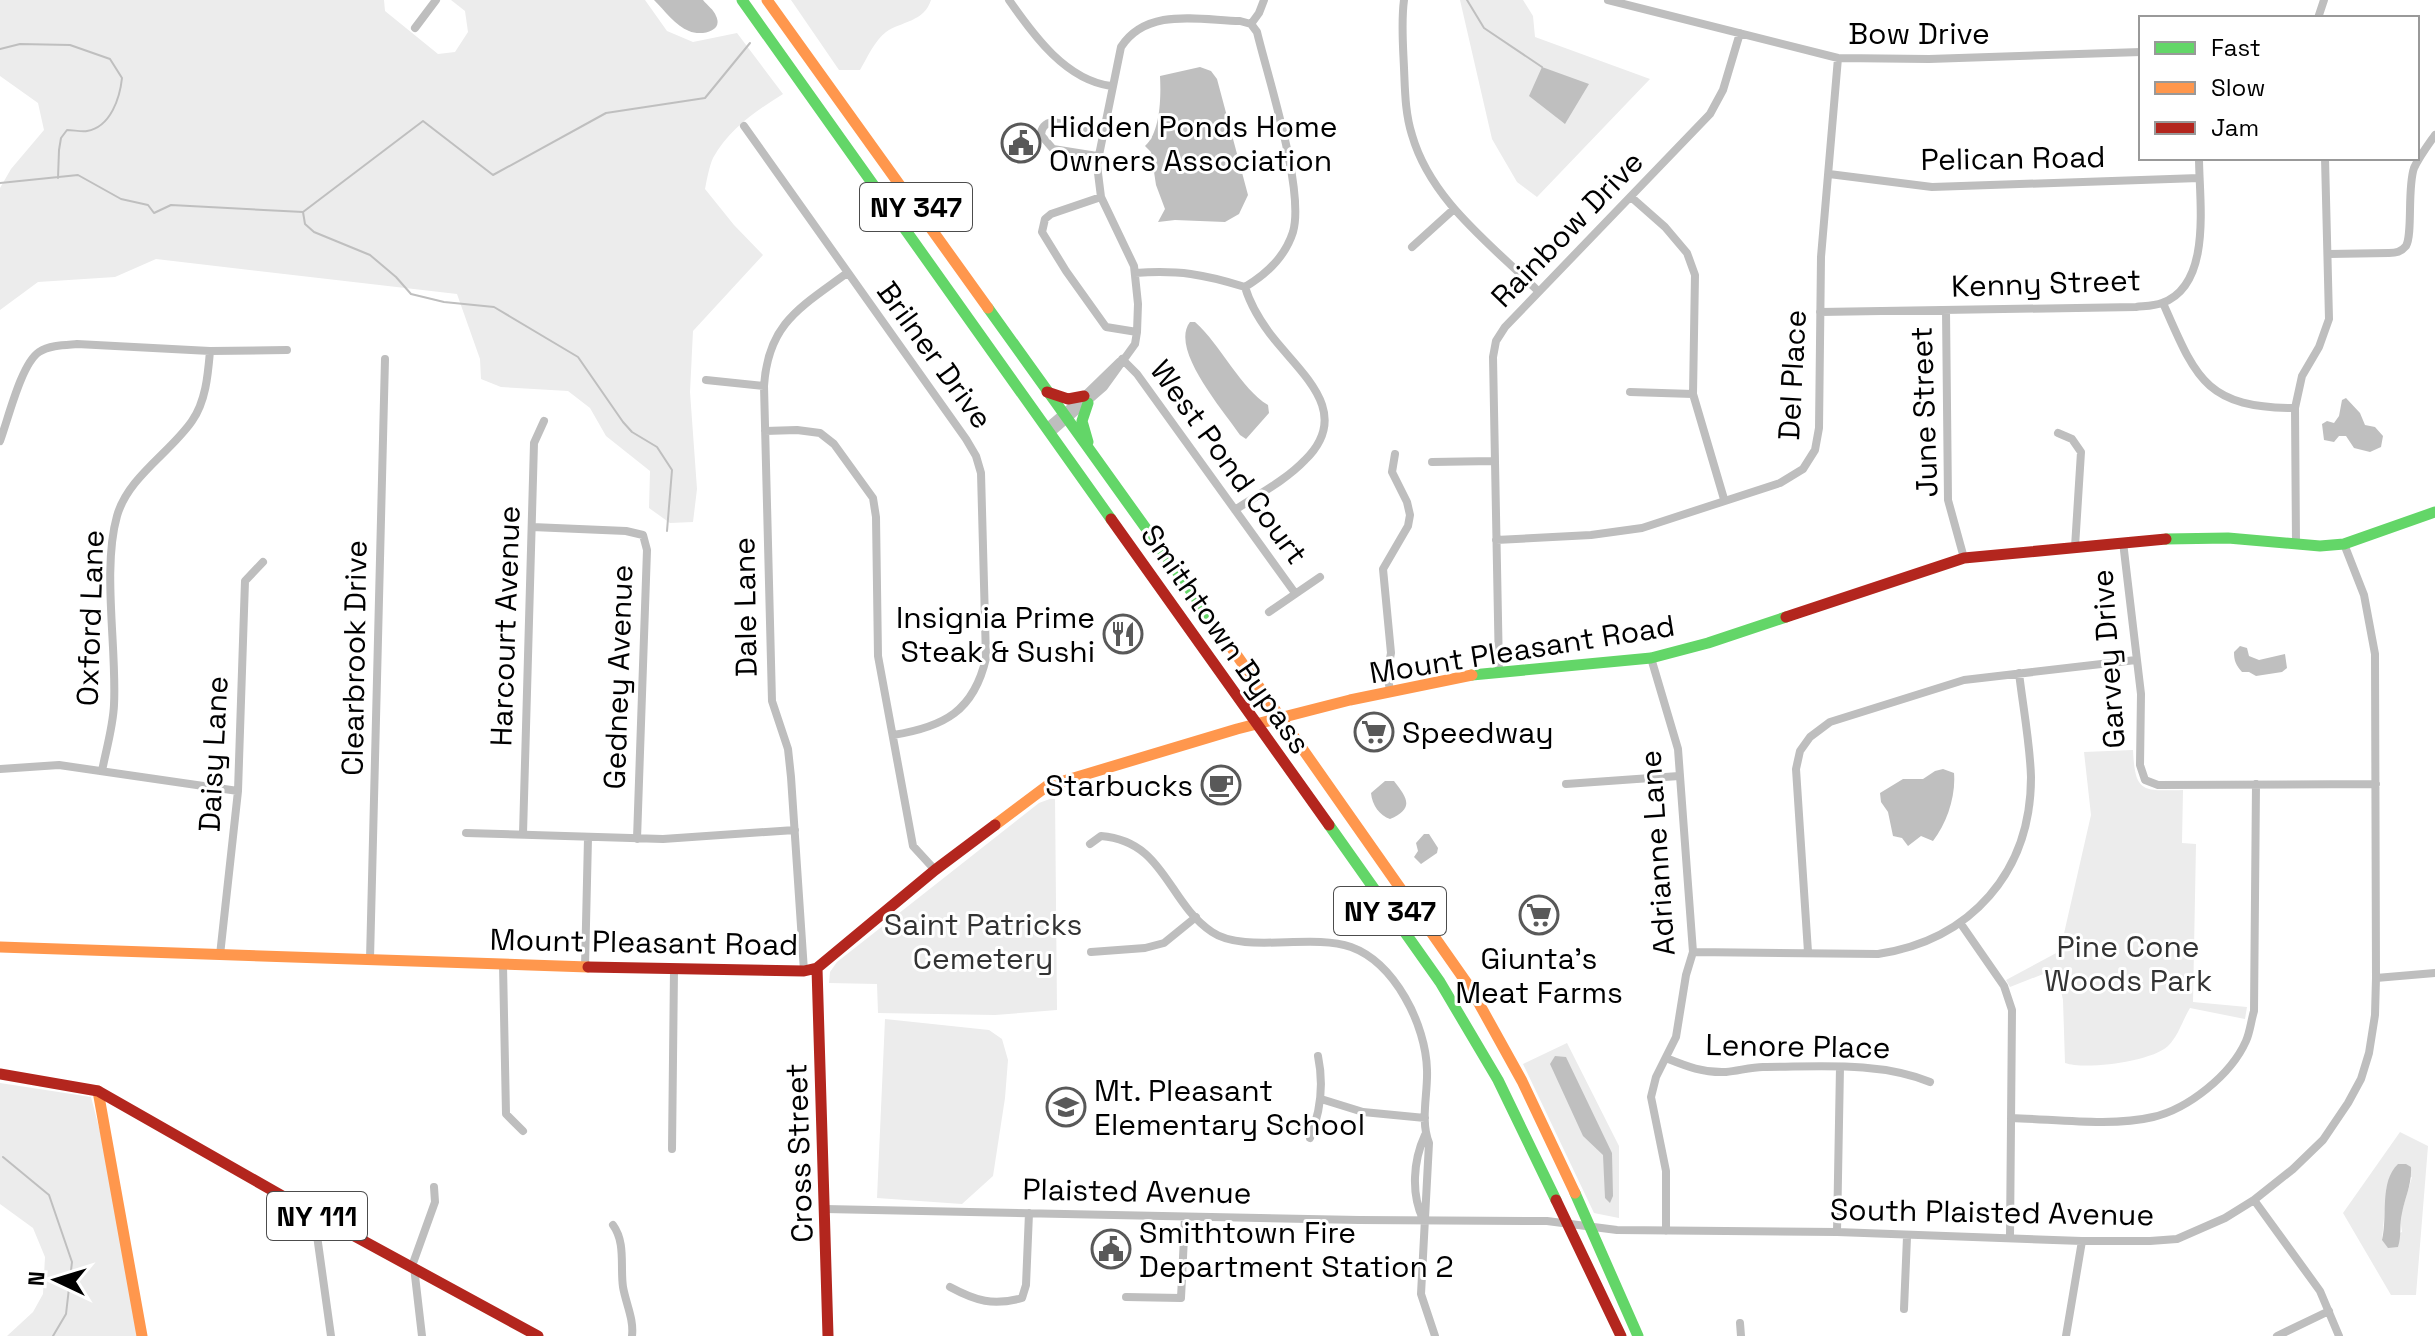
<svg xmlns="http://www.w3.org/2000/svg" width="2435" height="1336" viewBox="0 0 2435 1336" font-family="'Space Grotesk',sans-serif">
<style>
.green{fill:#ececec;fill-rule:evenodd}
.water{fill:#bfbfbf}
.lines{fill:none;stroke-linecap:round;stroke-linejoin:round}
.stream{stroke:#bfbfbf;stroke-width:2}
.street{stroke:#bebebe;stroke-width:8}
.fast{stroke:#63d668;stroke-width:11}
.slow{stroke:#ff974d;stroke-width:11}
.jam{stroke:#b3261e;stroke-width:11}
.labels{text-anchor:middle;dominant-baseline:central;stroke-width:6;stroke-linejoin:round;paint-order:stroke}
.shield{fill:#fff;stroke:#4c4c4c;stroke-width:2}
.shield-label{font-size:28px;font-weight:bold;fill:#000}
.street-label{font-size:30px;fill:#000;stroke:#fff}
.poi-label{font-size:30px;fill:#000;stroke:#fff;text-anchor:start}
.park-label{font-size:30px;fill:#333;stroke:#fff}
</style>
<rect width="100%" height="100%" fill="#fff"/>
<!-- green -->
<path class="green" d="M0,0H384L385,11L438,54L455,52L468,32L465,11L451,0H645L667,31L693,42L737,33L783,94C756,111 729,129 713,158C709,167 707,179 705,189L734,225L763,255L693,331L690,392L697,489L693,522L670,523L649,508L650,471L606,436L590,408L568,391L501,387L481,379L480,359L457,294L156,259L115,277L38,282L0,310V188L11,169L44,130L38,103L0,76Z
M791,0H931C924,22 902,21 886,32C875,40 867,58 860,70H839Z
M1460,0H1523L1533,16L1535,37L1650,79L1537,197L1517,182L1492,139Z
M2133,750C2135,793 2142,791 2183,790L2182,843L2196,844L2193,1002L2247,1007L2245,1019L2190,1008C2182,1021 2179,1035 2168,1046C2151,1062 2085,1070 2065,1063L2063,1000L2056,969L2010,987L2006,980L2060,951L2091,815L2084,752Z
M1055,797L1057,1010L995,1015L878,1013L877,984L829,983L830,972L837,962L1039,803Z
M885,1019L989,1030L1002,1039L1008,1060L1005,1098L993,1176L962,1204L877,1198Z
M1567,1043L1619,1146V1218L1594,1213L1523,1064Z
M0,1083L91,1097L104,1147L137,1336H7L33,1312L43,1294L45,1257L33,1228L0,1204Z
M2400,1132L2428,1146L2416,1295H2391L2343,1213ZM2412,1177L2400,1218L2402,1232L2382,1240L2387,1186Z"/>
<!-- water -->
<path class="water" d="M654,0H703C707,5 714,10 716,16C724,32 700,36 689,31C676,26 664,10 654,0Z
M1200,67L1211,71L1217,79L1248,195L1239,214L1225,222L1175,220L1158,222L1165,209L1156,185L1151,152L1145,146C1161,132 1161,95 1160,76Z
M1542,67L1589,84L1565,124L1529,96Z
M1190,322H1195C1221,345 1241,389 1268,405L1269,413L1246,439L1240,435C1224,411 1169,349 1190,322Z
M2346,398L2360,413L2365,425L2375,427L2383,436L2381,447L2370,452L2354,448L2346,436H2339L2334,442L2324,440L2322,424L2327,421L2334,423L2339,416L2342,400Z
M2240,646L2247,648L2249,656L2259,660L2285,654L2287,668L2282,672L2256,676L2249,672H2242C2236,665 2234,661 2234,652Z
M1943,769L1954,773C1956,796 1947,823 1933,841L1921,836L1908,846L1902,838L1893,836L1888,812L1881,802L1880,793L1903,779H1923L1935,771Z
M1385,781H1394C1407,798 1415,808 1390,819C1380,816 1372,805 1371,793Z
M1424,834H1429L1438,848L1437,853L1421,864L1414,857L1418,851L1416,843Z
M1555,1056L1566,1057L1612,1153L1613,1196L1610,1203L1605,1198L1603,1155L1583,1136L1550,1064Z
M2398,1164H2406L2411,1167C2412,1184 2405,1198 2402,1213C2399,1225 2402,1235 2398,1247L2388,1248L2382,1240C2388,1216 2379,1182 2398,1164Z"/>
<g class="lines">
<!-- stream -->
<path class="stream" d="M1467,0L1484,28L1542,67
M0,49L20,44L70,45L110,59L122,78C120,97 111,127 87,131C82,132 73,130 67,130L61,138L59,150L58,178
M0,183L78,175L121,199L148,205L154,213L171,205L303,212L423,121L493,175L606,113L705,98L750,43
M303,212L305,224L314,232L370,255L396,277L411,294L444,302L494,307L578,357L623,422L632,432L657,447L672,470L667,531
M3,1157L49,1195L72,1262L66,1314L53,1336"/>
<!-- street -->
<path class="street" d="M1009,0C1034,36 1066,80 1111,86
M1404,0C1401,22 1403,45 1404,68C1405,90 1405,113 1412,135C1431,201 1491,244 1538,291
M1608,0L1838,58L1929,59L2141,52
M2318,18L2324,0
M1251,24L1259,13L1264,0
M415,28L436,0
M744,126L966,439L976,456L981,473L986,658C974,711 944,727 893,735
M1097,156L1053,149L1041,135C1041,128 1045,123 1053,122L1102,132
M1829,174L1932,187L2199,178
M1101,197L1051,214L1045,219L1042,232L1066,271L1106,327L1137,332
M1631,197L1665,227L1687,253L1695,275L1693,394L1724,499
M1412,247L1454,209
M2329,254L2389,253C2396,253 2401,252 2406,246C2413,234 2407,188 2414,168C2419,157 2428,145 2435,135
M2163,303C2196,378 2205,408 2295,408
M1946,311L1948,500L1964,558
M1820,312L2136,307C2144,306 2154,306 2162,303C2213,285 2199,200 2199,158
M1122,359L1137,374L1295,593
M706,380L764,386
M1630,392L1693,394
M1047,427L1084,396L1119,362
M765,431L797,430L820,433L834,444L873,498L876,517L878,656L913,846L935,870
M1051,433L1104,387L1135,344L1137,332L1138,304L1134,266L1101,197L1097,165L1121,47C1147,7 1199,20 1240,21L1251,24L1257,32C1268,78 1305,190 1293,232C1285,257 1267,274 1245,287C1203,274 1179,270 1135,273
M2058,433L2072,439L2081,452L2075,547
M0,441C8,420 21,364 39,352C50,345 65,345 77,344L210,351L287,350
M1432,462L1494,461
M1235,510C1259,494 1286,480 1305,460C1352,414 1304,376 1275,340C1262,324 1251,307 1245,287
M532,527L626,531L643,535L647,550L637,839
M1496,540L1591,535L1642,528L1780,483L1803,469L1815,450L1819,428L1821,257L1838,58
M2123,542L2141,694L2140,765L2145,780L2158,785L2376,784
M2296,544L2295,408L2302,376L2319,347L2329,319L2325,158
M1269,612L1320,577
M1651,658L1678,749L1693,952L1686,975L1676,1037L1656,1077L1651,1097L1666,1171V1231
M1499,671L1493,357L1496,341L1505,327L1710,114L1723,90L1740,33
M1390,690L1387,674L1391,653L1383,569L1408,526L1410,515L1407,502L1392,472L1395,454
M0,769L59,765L238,791
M102,771C106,750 113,727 114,705C117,649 102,569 117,516C128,477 170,453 192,421C206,401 208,374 210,351
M1566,784L1679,776
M466,833L663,839L795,830
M523,834L534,443L544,421
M1090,844L1101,836C1165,841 1167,902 1212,932C1244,954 1311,933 1351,947C1395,963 1426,1025 1427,1070C1428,1094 1420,1120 1429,1143L1421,1294L1435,1336
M1961,924L2004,986L2012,1010L2010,1237
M1091,952L1145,948L1164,943L1196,917
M1693,952L1878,954C1971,940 2031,872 2031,777C2030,743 2023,707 2019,673
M1808,952L1796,769L1800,751L1810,737L1830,722L1964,680L2136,660
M220,955L238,791L245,581L263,562
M370,959L385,359
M503,965L506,1114L523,1131
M585,967L588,838
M804,971L791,777L788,749L772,701L764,386C768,323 801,307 847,273
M2376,978L2435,973
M1666,1058C1686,1066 1703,1073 1726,1072C1738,1071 1751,1067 1763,1067C1818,1067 1878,1061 1930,1082
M1321,1099L1363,1112L1425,1118
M2011,1118C2054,1119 2112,1127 2153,1117C2188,1109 2231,1075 2246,1041C2250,1032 2251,1021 2254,1011L2256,784
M1310,1138C1321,1111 1324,1085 1318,1056
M672,1149L674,969
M2254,1200L2320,1291L2339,1336
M825,1209L1359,1220L1547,1221L1617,1230L1837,1232L2082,1241H2150L2177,1239L2225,1218L2254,1200L2293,1169L2323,1140L2348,1103L2361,1079L2369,1053L2375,1015L2376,978L2375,654L2364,595L2344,544
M314,1214L331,1336
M1423,1219C1411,1194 1413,1161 1425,1135
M613,1225C626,1243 620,1266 623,1287C626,1304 634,1319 632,1336
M1837,1232L1840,1067
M412,1266L435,1202L434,1187
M414,1267L422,1336
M950,1287C976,1301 993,1306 1022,1298L1026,1285L1029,1213
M1126,1297L1181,1298L1185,1217
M1904,1309L1907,1237
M1740,1323L1741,1336
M2066,1336L2082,1241
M2277,1336L2329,1311"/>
<!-- fast -->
<path class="fast" d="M742,0L1111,519
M988,308L1231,647
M1088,403L1082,421L1088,442
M2166,539L2228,538L2320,546L2344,544L2435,512
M1472,675L1651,658L1708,643L1786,617
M1329,825L1440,982L1498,1080L1556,1200
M1575,1193L1638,1336"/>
<!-- slow -->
<path class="slow" d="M767,0L988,308
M1231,647L1471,989L1522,1081L1575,1193
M995,825L1047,786L1237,729L1350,700L1472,675
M0,947L588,967
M98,1091L142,1336"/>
<!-- jam -->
<path class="jam" d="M1047,392L1068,399L1084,396
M1111,519L1329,825
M1786,617L1964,558L2166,539
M588,967L804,971L817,968L935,870L995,825
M817,968L828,1336
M0,1074L98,1091L314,1214L538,1336
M1556,1200L1621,1336"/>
</g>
<!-- icons -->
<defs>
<g id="civic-ring" transform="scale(2)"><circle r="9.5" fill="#fff" stroke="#595959" stroke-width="1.5"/><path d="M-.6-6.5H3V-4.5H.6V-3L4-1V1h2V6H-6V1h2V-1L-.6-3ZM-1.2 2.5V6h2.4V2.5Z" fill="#595959"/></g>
<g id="restaurant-ring" transform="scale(2)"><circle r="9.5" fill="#fff" stroke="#595959" stroke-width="1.5"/><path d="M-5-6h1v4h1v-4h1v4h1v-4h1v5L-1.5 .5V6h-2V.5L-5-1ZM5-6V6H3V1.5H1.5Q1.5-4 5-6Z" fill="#595959"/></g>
<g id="supermarket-ring" transform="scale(2)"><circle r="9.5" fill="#fff" stroke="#595959" stroke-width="1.5"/><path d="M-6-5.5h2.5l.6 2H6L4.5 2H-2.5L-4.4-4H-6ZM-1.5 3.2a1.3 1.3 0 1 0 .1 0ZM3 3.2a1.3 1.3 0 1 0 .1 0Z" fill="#595959"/></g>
<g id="cafe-ring" transform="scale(2)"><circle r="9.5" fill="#fff" stroke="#595959" stroke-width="1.5"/><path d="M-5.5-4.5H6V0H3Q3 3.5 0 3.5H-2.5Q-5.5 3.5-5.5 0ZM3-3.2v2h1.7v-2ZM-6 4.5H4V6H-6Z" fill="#595959"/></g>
<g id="school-ring" transform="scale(2)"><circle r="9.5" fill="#fff" stroke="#595959" stroke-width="1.5"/><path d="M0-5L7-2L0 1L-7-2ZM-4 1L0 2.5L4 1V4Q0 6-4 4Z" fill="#595959"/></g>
</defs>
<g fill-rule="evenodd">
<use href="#civic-ring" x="1021" y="143"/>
<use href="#restaurant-ring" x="1123" y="634"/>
<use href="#supermarket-ring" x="1374" y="732"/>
<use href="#cafe-ring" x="1221" y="785"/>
<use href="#supermarket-ring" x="1539" y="915"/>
<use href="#school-ring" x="1066" y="1107"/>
<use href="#civic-ring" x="1111" y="1249"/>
</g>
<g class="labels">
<!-- shield labels -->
<g class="shield">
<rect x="860" y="183" width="112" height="48" rx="6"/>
<rect x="1334" y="887" width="112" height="48" rx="6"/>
<rect x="267" y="1192" width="100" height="48" rx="6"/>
</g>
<g class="shield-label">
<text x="916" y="207">NY 347</text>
<text x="1390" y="911">NY 347</text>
<text x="317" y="1216">NY 111</text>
</g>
<!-- street labels -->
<g class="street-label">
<text x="1919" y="33">Bow Drive</text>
<text transform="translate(2013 158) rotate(-1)">Pelican Road</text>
<text transform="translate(1567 229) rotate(-46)">Rainbow Drive</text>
<text transform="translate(2046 283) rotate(-2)">Kenny Street</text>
<text transform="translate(935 355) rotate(54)">Brilner Drive</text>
<text transform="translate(1792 375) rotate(-87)">Del Place</text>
<text transform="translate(1924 412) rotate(-92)">June Street</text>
<text transform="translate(1229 462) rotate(54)">West Pond Court</text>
<text transform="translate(745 607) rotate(-91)">Dale Lane</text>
<text transform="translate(90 618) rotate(-88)">Oxford Lane</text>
<text transform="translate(505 626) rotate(-88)">Harcourt Avenue</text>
<text transform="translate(1226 639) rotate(55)">Smithtown Bypass</text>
<text transform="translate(1522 649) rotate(-9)">Mount Pleasant Road</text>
<text transform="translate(354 658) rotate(-89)">Clearbrook Drive</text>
<text transform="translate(2108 659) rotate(-94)">Garvey Drive</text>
<text transform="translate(618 677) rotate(-88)">Gedney Avenue</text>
<text transform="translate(213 754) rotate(-87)">Daisy Lane</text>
<text transform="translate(1657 853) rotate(-94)">Adrianne Lane</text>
<text transform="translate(644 942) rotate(1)">Mount Pleasant Road</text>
<text transform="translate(1798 1046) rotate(1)">Lenore Place</text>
<text transform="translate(799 1153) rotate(-92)">Cross Street</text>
<text transform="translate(1137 1191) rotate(1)">Plaisted Avenue</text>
<text transform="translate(1992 1212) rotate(1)">South Plaisted Avenue</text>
</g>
<!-- poi labels -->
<g class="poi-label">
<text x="1049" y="126">Hidden Ponds Home<tspan x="1049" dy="34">Owners Association</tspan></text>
<text x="1095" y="617" text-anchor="end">Insignia Prime<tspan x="1095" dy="34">Steak &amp; Sushi</tspan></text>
<text x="1402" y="732">Speedway</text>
<text x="1193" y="785" text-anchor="end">Starbucks</text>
<text x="1539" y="958" text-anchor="middle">Giunta's<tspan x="1539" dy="34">Meat Farms</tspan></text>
<text x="1094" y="1090">Mt. Pleasant<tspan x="1094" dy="34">Elementary School</tspan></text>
<text x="1139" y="1232">Smithtown Fire<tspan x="1139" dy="34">Department Station 2</tspan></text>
</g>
<!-- park labels -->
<g class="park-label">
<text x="983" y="924">Saint Patricks<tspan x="983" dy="34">Cemetery</tspan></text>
<text x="2128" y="946">Pine Cone<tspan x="2128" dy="34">Woods Park</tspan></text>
</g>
</g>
<!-- legend -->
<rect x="2139" y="16" width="280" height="144" fill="#ffffff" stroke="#999999" stroke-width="2"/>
<rect x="2155" y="42" width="40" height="12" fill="#63d668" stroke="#999999" stroke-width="2"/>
<text x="2211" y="56" font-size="24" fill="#000000">Fast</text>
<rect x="2155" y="82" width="40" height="12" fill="#ff974d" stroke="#999999" stroke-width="2"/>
<text x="2211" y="96" font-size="24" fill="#000000">Slow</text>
<rect x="2155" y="122" width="40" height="12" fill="#b3261e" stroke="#999999" stroke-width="2"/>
<text x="2211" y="136" font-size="24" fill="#000000">Jam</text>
<!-- north arrow -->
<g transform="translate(56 1280) rotate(274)" stroke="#ffffff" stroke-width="6" paint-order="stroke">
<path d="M0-6L14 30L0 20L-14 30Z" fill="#000000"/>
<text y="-12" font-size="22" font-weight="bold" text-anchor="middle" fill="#000000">N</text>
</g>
</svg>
